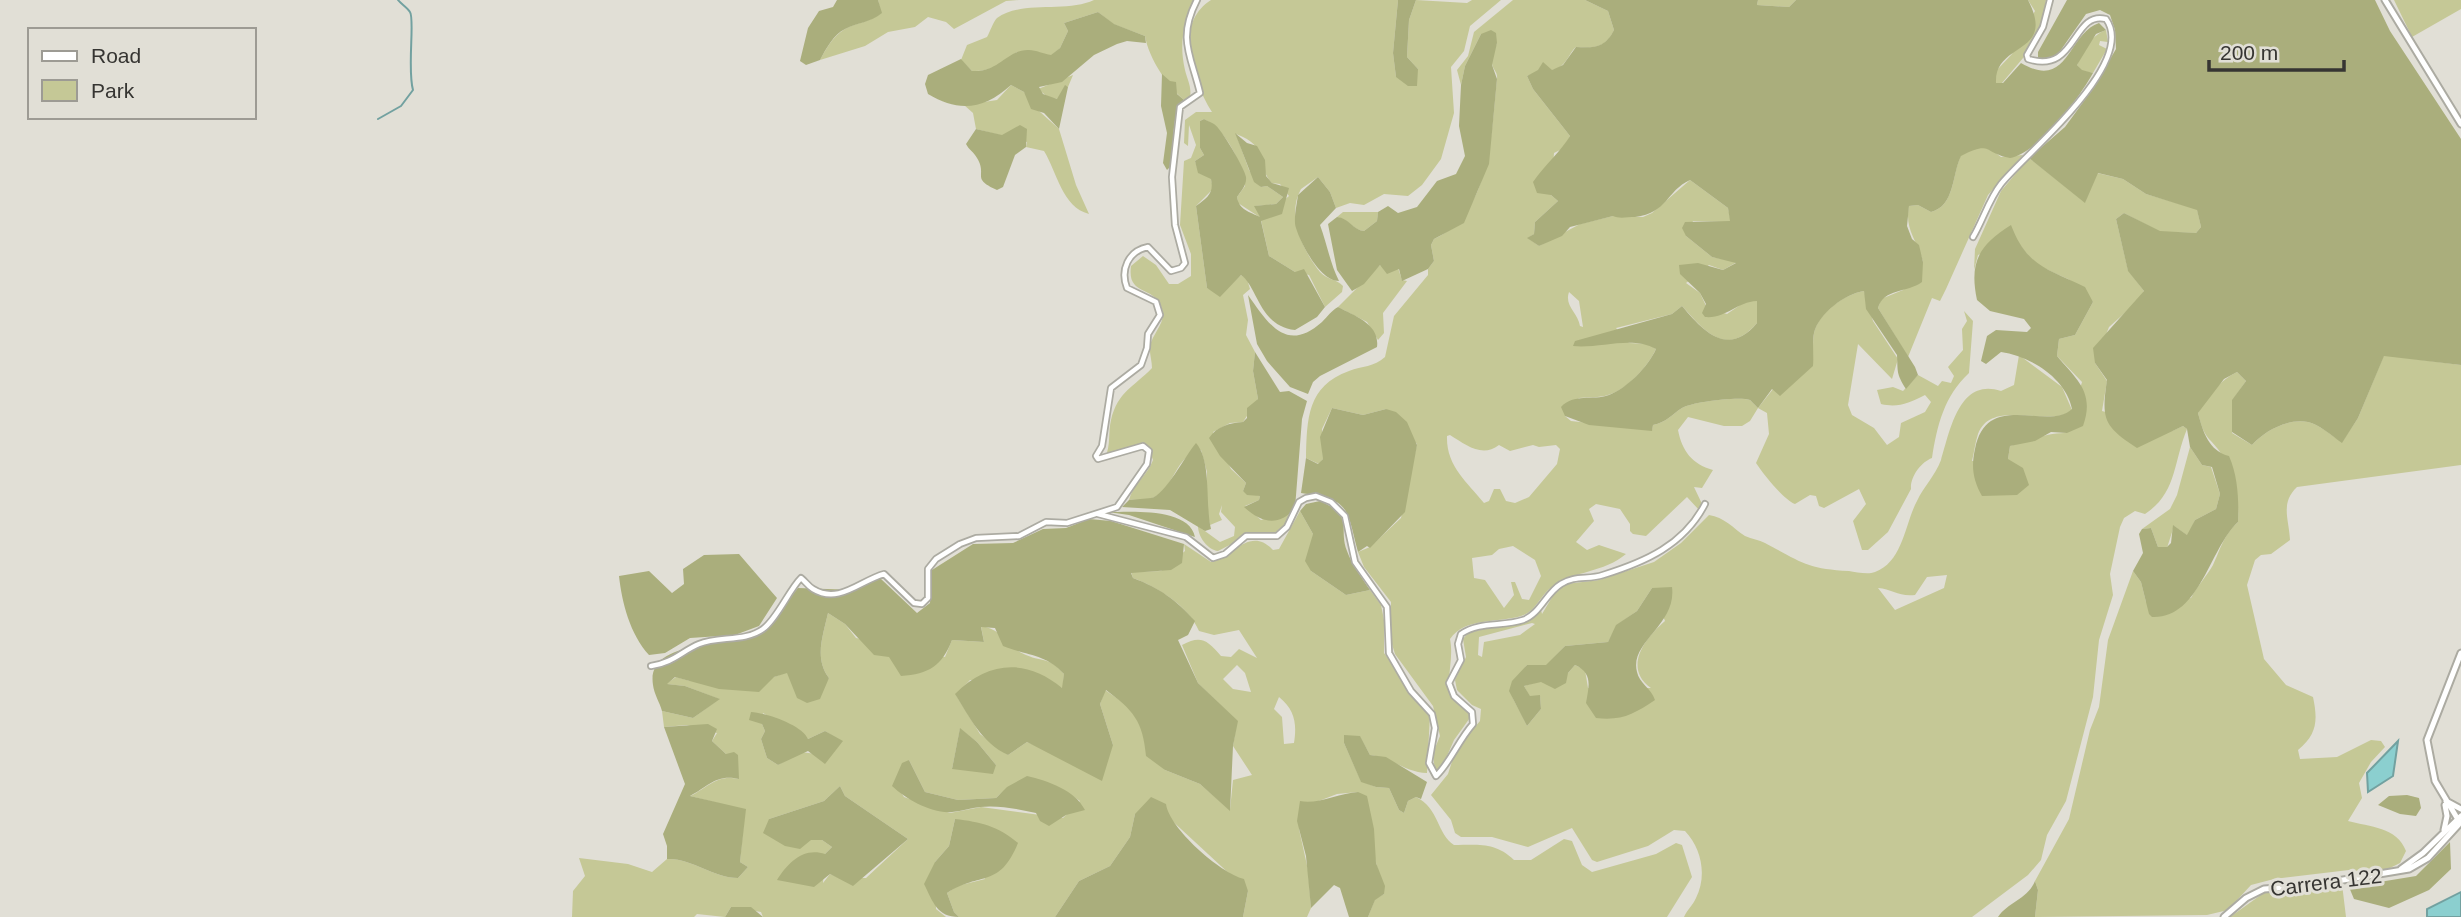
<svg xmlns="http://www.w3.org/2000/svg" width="2461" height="917" viewBox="0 0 2461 917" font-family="Arial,sans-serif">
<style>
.green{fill:#c5c896;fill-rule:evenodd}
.forest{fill:#aaae7c}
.water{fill:#8bcfcf;stroke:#72a1a0;stroke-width:2}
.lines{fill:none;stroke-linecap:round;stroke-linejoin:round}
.stream{stroke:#72a1a0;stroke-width:2}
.minor-casing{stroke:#acaba2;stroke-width:8}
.tertiary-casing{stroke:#acaba2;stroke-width:9}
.minor{stroke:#fff;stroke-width:4.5}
.tertiary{stroke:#fff;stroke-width:5}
.labels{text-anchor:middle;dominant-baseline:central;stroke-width:6;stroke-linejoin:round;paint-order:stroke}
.street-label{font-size:21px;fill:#363532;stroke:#e1dfd6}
</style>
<rect width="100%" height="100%" fill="#e1dfd6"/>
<!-- green -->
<path class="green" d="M878,0H1019L1006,1L954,29L946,22L928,17L915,27L888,32L865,46L820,60C826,49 833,36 845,29C857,22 868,23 881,13Z
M1094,0H1195C1183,24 1179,44 1185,70C1187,79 1192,87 1190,97L1184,100C1167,85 1149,59 1145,36L1113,24L1098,12L1064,23L1068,31L1060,48L1051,56L1017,52C1001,63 992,72 972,71L961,60L967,45L987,37C990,32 993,22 997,18C1021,0 1067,13 1094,0Z
M1211,0H1398L1393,53L1396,77L1418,69L1407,57L1409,20L1416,0L1467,3L1472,0H1501L1470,26L1464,51L1451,67L1454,113L1441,159L1422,185L1408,196L1384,194L1364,205L1350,203L1336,208L1330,192L1318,177L1301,189C1286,215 1303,251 1320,272C1327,280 1337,279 1343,286L1342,292L1325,307L1309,275L1295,272L1269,256L1261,220L1289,196L1280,184L1272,183C1255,165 1271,147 1236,134L1249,170L1261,187L1267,186L1283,197L1276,204L1255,206L1261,218L1238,203L1237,197L1245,186C1241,161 1227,131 1204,119L1200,121V148L1204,155L1195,161L1199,173L1211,178L1213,189L1196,206L1207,288L1221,294L1241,275L1247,279L1250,289L1243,295L1248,320L1246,335L1255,352L1253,371L1258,399L1243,422L1230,423L1213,432L1231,469L1246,483L1243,491L1260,496L1259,500L1245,506L1261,520L1295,508L1297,503L1289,521L1272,535L1253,533L1218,551C1208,550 1198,537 1198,526L1220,542L1234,536L1235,527L1221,512L1222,505L1219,514L1222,520L1210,525L1206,506L1207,472L1201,450C1174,455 1175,490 1152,498C1146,501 1136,499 1129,500C1133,484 1148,475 1153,460L1148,446L1105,458C1111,445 1108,433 1111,420C1118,391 1134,387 1152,368C1152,361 1149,352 1150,346C1153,332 1168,322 1161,306C1152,285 1127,296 1131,266L1143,256L1156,265L1169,284H1178L1191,276V254L1180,225L1184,161L1191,158L1196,145L1189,125L1188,146L1184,143L1185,120L1196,112H1212C1193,81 1172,25 1211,0Z
M1513,0H1585L1608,11L1614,30C1605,49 1594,48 1576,47C1570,52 1567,62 1561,66C1552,73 1538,70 1527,76L1533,89L1570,136L1564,148L1554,153L1551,195L1558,201L1535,222L1534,234L1528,238L1539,246L1580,224L1613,216L1643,217L1652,213L1690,180L1728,208L1731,222L1693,221L1686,236L1712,257L1737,262L1723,270L1709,265L1686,283L1700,293L1707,308L1727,314L1746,301H1757V323C1726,359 1704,330 1682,306L1672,314L1616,328L1629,343L1648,344L1656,349C1648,366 1627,390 1608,395C1599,398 1588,397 1579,398L1565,416L1571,421L1652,430L1653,425C1667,422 1671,415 1682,408C1691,402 1739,396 1750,400C1751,401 1757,407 1758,408L1773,389L1780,395L1812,366C1814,356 1812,343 1814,333C1819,312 1845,294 1864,291L1873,321L1898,359L1892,379L1858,344L1848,405L1852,415L1874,428L1887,445L1899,437L1901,423L1925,412L1931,402L1925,395C1909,403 1898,408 1881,404L1877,390L1893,387L1903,391L1918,375L1938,386L1942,381L1951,383L1954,376L1948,367L1963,350L1962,329L1967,321L1964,311L1973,321L1969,373C1944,396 1937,426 1932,458C1921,462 1910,477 1911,489L1888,532L1868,550H1862L1853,521L1866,504L1859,489L1824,508L1819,506L1816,496L1810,495L1795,504C1783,499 1764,475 1756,463L1769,434L1767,413L1758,408L1750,421L1742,426H1724L1688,417L1678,430C1682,451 1692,464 1713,470L1702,488L1694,487L1703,506L1699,510L1687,497L1646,536L1633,534L1630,531V524L1620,509L1596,504L1589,509L1594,521L1576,542L1587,550L1599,545L1626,554C1603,573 1576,570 1552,587C1540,595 1536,612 1521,616C1499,623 1465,617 1450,639C1454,660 1446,674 1451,695L1463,703L1472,715L1454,740L1441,770L1435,773L1433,753L1440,736L1433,706L1395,654L1391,641V602L1364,567L1358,552L1370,547L1401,518L1417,444L1386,409L1363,415L1332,408L1322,429L1323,459L1319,464L1306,458C1307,419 1307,386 1349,371C1362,366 1374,367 1385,357L1394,316L1428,275V269L1434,261L1431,245L1434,239C1492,213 1491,131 1497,79C1498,72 1493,70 1492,64C1491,58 1495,49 1497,43L1481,34L1465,66L1461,85L1457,70L1468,56L1474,32ZM1569,292L1579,301L1583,327L1580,326C1578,313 1564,306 1569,292ZM1450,435C1466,445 1482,458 1499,445L1510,451L1533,445L1539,447L1556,445L1560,449L1557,464L1529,497L1515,503L1506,501L1500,489H1494L1489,501L1484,503C1467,482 1446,466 1447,436ZM1513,546L1535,560L1541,576L1529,600L1522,599L1515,582H1511L1514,595L1504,608L1485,580L1474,578L1472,558L1492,555L1499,549Z
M1758,0H1796L1789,7L1757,5Z
M2028,0H2046L2039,39L2002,83H1995L1996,71L2012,54L2035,11Z
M2394,0H2461V9L2412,37Z
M2106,30L2108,42L2100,41L2099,45L2107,49L2093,73L2082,71L2077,65C2084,50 2090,36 2106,30Z
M1073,75L1068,87L1065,86L1058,99L1049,98L1038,89Z
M1011,85L1024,92L1039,111L1059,129L1076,185L1089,214C1062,207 1057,172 1044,151L1026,147L1027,142L976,129L973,113L964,105L997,100Z
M1977,147H1988L2001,157L2023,155L1988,195L1946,289L1940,301L1932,298L1908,357L1878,308L1881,299L1903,290L1923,262C1918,241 1904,230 1909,206L1918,205L1931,212C1955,206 1952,174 1961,155Z
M2029,158L2085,202L2097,173L2123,179L2146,194L2197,209L2201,227L2196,233L2160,232L2124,213L2116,219L2128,270L2144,291L2137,302L2109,327L2095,363L2107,381L2102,411L2172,431L2183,426L2187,429C2173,463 2177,493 2145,514L2135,511L2124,518L2120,527L2110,574L2113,595L2099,640L2093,697L2066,801L2047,835L2041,860L2028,875L1972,917H1684C1687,910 1693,905 1696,898C1707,876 1702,849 1685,831L1674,830L1648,846L1597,862L1592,860L1572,828L1528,847L1492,837H1461L1455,833L1451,820L1431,795L1448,774L1456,749L1480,721L1481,709L1472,705L1457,690L1455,680L1466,657L1463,639L1468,633L1531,617L1541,610L1542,614L1554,594L1566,584L1599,580L1654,562L1681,543L1709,515C1724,517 1733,528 1745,536C1752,539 1759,540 1765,543C1801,562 1807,569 1849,571C1856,572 1868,575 1875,572C1903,562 1905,523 1917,501C1924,486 1935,476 1941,460C1950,431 1959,377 2001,391L2014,385L2019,355L2062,387L2072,410C2050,429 1992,397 1978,434C1975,443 1974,453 1972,461L2008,459L2010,446C2028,441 2049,432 2067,433L2082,382L2057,356L2059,339L2075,335L2093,302C2085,295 2077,284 2068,279C2039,265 2035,268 2016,239L1978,255L1974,270L1975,249L2001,191ZM1947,575L1944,588L1895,610L1878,588C1892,589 1899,597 1915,595L1927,577ZM1652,588L1665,621C1644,639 1623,668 1651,688H1588L1585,670L1575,665L1568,673L1524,686L1530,697L1540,696L1541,709L1527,726C1512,691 1502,698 1527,665L1546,666L1565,646L1608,642L1617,625L1637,611ZM1532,623L1535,624L1520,635L1484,642L1482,657L1478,655L1479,637Z
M1343,212H1378L1377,221L1364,231C1353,230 1349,219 1337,217Z
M1380,265L1391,271L1398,268L1402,280L1407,281L1383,313L1384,333L1378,340L1367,322L1338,307Z
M2384,355L2461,365V465L2297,487C2280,503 2289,519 2290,540L2271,554L2261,555L2255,560L2247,585L2264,659L2286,685L2313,697C2318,721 2317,734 2298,750L2300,759L2337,757L2371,740L2381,741L2385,747L2371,762L2359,783L2362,798L2348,821C2370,827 2397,827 2406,851L2400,863L2380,873L2349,870L2274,879L2251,885L2228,910L2207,915L2035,917L2038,890L2035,881L2069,819L2090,730L2099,707L2108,640L2133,571L2141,582L2146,602L2191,598C2197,586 2207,576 2213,565C2221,548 2223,536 2238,522C2239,498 2236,477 2223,456C2209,435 2205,442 2198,413C2208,395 2219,381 2237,372L2246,381L2232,401V433L2252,445C2264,431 2288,418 2308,422C2319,424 2332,436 2342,442L2358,418Z
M2190,447L2202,465L2211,467L2220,494L2216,509L2195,520L2188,536L2174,526L2167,548L2158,547L2151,528L2142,529L2170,509L2177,495Z
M1300,511L1313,534L1311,571L1346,595L1370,590L1381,605L1384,620V653L1401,675L1411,694L1430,715L1427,773C1407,773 1390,757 1370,755L1360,737L1344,743L1361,781L1376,787L1389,788L1399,810L1404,813L1408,801L1416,797C1439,808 1437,834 1454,845C1479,845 1495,842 1514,860H1531L1564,839L1572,841L1582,865L1592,872L1656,854L1676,843L1682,845L1692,877L1667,917H1368L1375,899L1384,894L1358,792L1337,794L1311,804L1299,829L1308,870L1311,908L1307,917H1243L1248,891L1168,817L1135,814L1130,837L1110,866L1079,881L1055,917H959L954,912L947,893L957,886L985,879L955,819L949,846L935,862L936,909L946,917H763L761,912L731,907L725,917L697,914L694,917H572L573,891L585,876L579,858L628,864L652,872L667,859C692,858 713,878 738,878L748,867L740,862L745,810L690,796C709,787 716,774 739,779L726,754L712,741L717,733L687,725L664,727L662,711L693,718L719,699L685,686L666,684L676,677L690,681L774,677L787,672L823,687L829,678C814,658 823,636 828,613L845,624L856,638L945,657L952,640L984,642L981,626C1003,629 1008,648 1026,655C1045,663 1048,656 1064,674L1063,688L970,680L956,695L980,734L1008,755L1027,742L1046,750L1113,745L1100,704L1105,690L1131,708L1165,770L1200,784L1230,810L1233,780L1252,775L1233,746L1237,721L1198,683L1182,645C1201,635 1207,640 1221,656L1231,657L1239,649L1257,658L1239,630L1214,635L1199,631C1189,606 1157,587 1133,578L1131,572L1161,571L1185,551L1184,544L1211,562C1234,556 1250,526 1273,550L1279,549ZM1237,665L1245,673L1251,692L1233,689L1223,679ZM1279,697C1295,710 1297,724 1294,743L1284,744L1282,717L1274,709ZM763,713L808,739L825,731L842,742L816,754L801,752L778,765L767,758L761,739L765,731L762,724ZM960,729L977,742L996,765L952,769ZM909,760L925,792L958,800L996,798C1023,770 1052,782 1080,801L1063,818L981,807L950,813L904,797L895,783ZM840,786L845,796L908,839L866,878H839L830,874L823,883L825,854L832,847L822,840H811L769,819L824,801Z
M2342,884L2346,917H2230L2265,892Z"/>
<!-- forest -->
<path class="forest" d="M837,0H878L882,13C870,23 858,22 845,29C833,35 826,49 820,60L806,65L800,61L808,28L819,11L833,7Z
M1398,0H1416L1409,20L1407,57L1418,69L1417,86H1408L1396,77L1393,53Z
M1585,0H1758L1757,5L1789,7L1796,0H2028C2057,56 1994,41 1996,83H2003L2021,63C2069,91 2067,34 2099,23L2106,30L2096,34L2077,65L2082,70L2093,73C2080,97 2037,154 2010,158C1983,153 1992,140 1961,156C1952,174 1955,206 1931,212L1918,205L1909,206L1907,226L1912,239L1919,245L1923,262L1922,282C1907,293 1884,288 1878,308L1915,367L1918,375L1906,389C1896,373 1898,372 1897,355L1866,309L1864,291C1845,294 1819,313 1814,333C1812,343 1814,356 1813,366L1780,396L1772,389L1758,408C1757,407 1751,401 1750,400C1740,396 1691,402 1682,408C1671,415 1667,422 1653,425L1652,431L1589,425L1565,416L1561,407C1574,393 1592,401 1609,395C1627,388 1648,367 1656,349C1632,335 1599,349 1573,346L1575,341L1672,314L1682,306C1703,331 1728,358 1757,323V301C1736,302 1726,319 1705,317L1702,313L1706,304L1700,293L1680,274L1679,265L1698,263L1723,270L1736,263L1712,257L1686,236L1682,228L1685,222L1730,221L1728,208L1690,180C1666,191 1668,213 1635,217C1627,217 1619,219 1613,216L1570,227L1562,236L1539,246L1527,238L1534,234L1535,222L1558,201L1551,195L1537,193L1533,182C1544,166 1562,150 1570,136L1533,89L1527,76L1538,70L1543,62L1552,70L1563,65L1576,47C1594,48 1605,48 1614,30L1608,11Z
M2067,0H2375L2390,31L2461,139V365L2384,356L2358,418L2342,443C2332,436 2319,424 2308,422C2288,418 2264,431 2252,445L2232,432V400L2246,381L2237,372L2224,379L2198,413C2203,432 2209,451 2229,456C2238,476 2239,501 2238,522C2209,549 2200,619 2152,617L2149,614L2141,582L2133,571L2143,553L2139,534L2142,529L2151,528L2158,547H2167L2171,543L2173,525L2187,535L2195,520L2216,509L2220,494L2212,467L2202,465L2190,447L2187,429L2183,426L2137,448C2104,426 2101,420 2107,380L2095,363L2093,348L2144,291L2128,271L2116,219L2124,213L2160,231L2196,233L2201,227L2197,210L2146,194L2123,179L2098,173L2085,203L2029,158L2065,127L2092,90L2116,49L2115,30L2110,15L2100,10L2086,14L2056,57L2038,59V52Z
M1098,12L1114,24L1145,36L1146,43L1127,41L1117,44L1094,55L1062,82L1039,87L1043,94L1057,99L1065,85L1068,87L1059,129L1044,113L1031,109L1024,92L1011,85C985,109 959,113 928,94L925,84L928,75L961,59L972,71C999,73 1007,49 1029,50C1036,50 1044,54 1051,55L1060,48L1068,31L1064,23Z
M1491,30L1496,33L1497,43L1492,65L1497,79L1489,164L1464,223L1434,239L1431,245L1434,261L1428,269L1402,281L1399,269L1387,274L1380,265L1364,284L1352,291L1337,270L1328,224L1337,217C1349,218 1353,230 1364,231L1377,221L1378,212L1388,206L1398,213L1417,207L1437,181L1456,174L1465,156L1459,126L1461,85L1465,66L1481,34Z
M1162,74L1170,81L1176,82L1177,94L1184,100C1171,110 1174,149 1171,166L1167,170L1163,163L1167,133L1161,106Z
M1204,119C1207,121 1211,122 1214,124C1221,128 1245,169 1246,177C1247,185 1241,191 1237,197C1239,210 1250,212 1260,217L1254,206L1276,204L1283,197L1267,186L1261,187L1254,182L1235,133L1247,143L1257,146L1265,160L1266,176L1272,183L1289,188L1282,214L1261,221L1269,256L1295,272L1304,269L1325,307L1317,317L1295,330C1259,326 1258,287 1241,275L1220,297L1207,288L1196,206C1208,197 1214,193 1211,179L1198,173L1195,161L1204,155L1200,148V121Z
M1020,125L1027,129L1026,147L1015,155L1003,187L997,190C970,178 988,176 977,158C974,152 969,150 966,144L976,129L1002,135Z
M1318,177L1330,192L1336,208L1320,225C1327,244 1330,263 1339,281C1320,281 1301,244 1296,228C1293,220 1297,204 1298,195Z
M2011,225C2027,267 2048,269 2085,287L2093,302L2075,335L2059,339L2057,356C2077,380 2095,392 2083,426L2067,433L2051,432L2035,441L2010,446L2008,459L2023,468L2029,485L2017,495L1982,496C1973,480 1971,467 1975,449C1987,389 2048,432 2072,409C2066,378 2030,356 2001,352L1986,364L1981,361L1987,336L1996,330L2027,332L2031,328L2024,319L1990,311L1977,300C1969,262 1979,245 2011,225Z
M1248,295C1268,323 1286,354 1322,322C1328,316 1331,311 1338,307C1355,316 1380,324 1377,347L1320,376L1313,382L1308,394L1290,387L1267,361L1257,344Z
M1255,352L1280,392L1289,391L1307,401L1302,419L1295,508C1279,527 1261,523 1244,507L1259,500L1260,496L1247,495L1243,491L1246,483L1220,456L1209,438C1217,426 1230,423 1243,422L1247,418V408L1258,399L1253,371Z
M1332,408L1363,415L1386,409L1396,412L1407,422L1417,445L1405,512L1370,548L1367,546L1358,552C1346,507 1351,500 1301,493L1306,458L1318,464L1323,459L1320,437Z
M1196,443C1212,461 1205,505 1211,529L1205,531L1170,510L1122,507L1129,500C1136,499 1145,499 1151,498C1165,496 1186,454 1196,443Z
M1320,501C1355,517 1338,527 1347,551C1352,565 1362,578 1370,590L1346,595L1311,571L1305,561L1313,534L1300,511L1306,504Z
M1108,512C1130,512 1189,507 1195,537L1129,515Z
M1089,519L1111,521L1184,544L1182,563L1171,570L1131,573L1133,578C1160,588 1176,600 1195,621L1188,635L1178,640L1198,683L1238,721L1233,746L1230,811L1200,784L1165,770L1146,756C1143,721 1133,710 1106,690L1100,704L1113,745L1102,781L1027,742L1008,755C982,743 970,718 955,694C988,661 1026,658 1062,688L1064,674C1046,654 1028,656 1003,646L995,628L981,627L984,642L952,640C942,666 929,674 901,676L889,657L874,655L845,624L828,613C823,636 814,658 829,678L820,699L807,703L797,698L787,673L774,677L759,692L719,689L675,677L667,684L685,686L720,699L693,718L662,711C660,703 654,694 653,685C645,635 741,650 765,630C772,624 773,614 779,608C785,601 793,595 798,588L856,590L880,578L917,613L930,603L932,570L973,544L1013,543L1043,529L1066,528Z
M739,554L777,598L759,626L735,635L690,638L665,653L649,655C630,634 622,603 619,576L649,571L672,593L684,584L683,569L704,555Z
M1672,587C1677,625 1629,642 1637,672C1639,683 1651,688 1655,700C1634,714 1622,721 1596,718L1586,703C1589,686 1593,673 1575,665L1568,673L1566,683L1555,689L1541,682L1524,686L1530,696L1540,695L1541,709L1527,726L1509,691L1512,681L1527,665H1546L1565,646L1608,642L1616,625L1637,611L1652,588Z
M751,712C767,713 802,725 808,739L825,731L843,741L825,764L808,751L778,765L767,758L761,739L765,731L762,724L749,720Z
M708,724L717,729L712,741L726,754L734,752L738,755L739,779C716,774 709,786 690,796L746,809L740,862L748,867L738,878C713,878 692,858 667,859V846L663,834L685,784L664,727Z
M960,728L977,742L996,765L993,774L952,769Z
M1344,735L1360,736L1370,755L1386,757L1427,782L1421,799L1416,797L1408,801L1404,813L1399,810L1389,788L1376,787L1361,782L1344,743Z
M909,760L925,792L958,800L996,798L1007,787L1027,776C1048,781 1075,790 1085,810L1066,815L1049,826L1040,821L1036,813C1018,809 998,805 980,807C971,808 962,811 952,812C932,814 906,799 892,786L902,763Z
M840,786L845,796L908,839L853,886L830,874L814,887L777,880C788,863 803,847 825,854L832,847L822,840H811L800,849L785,846L763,833L769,819L824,801Z
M1358,792L1367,796L1374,829L1376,863L1385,886L1384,894L1375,900L1368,917H1349L1340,888L1334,885L1311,908L1306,856L1297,821L1300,801C1317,805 1339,793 1358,792Z
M2407,795L2419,798L2421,808L2416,816L2400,814L2378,805L2389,796Z
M1151,797L1166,804C1169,828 1220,873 1244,879L1248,891L1243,917H1055L1079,881L1110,866L1130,837L1135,814Z
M955,819C981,822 998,826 1018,843C999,889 981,871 947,893L954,912L959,917C937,917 933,902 924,884L935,862L949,846Z
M2450,842L2451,869L2429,890L2389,908L2354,899L2349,887L2416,876Z
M2035,881L2038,890L2035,917H1998C2008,902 2028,899 2035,881Z
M731,907H751L763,917H725Z"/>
<!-- water -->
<path class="water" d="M2398,741L2393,776L2368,792L2367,773Z
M2461,892V917H2427V909Z"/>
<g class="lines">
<!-- stream -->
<path class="stream" d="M378,119L401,106L413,90C407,69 415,19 410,12C407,7 401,4 398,0"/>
<!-- minor casing -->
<g class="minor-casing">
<path id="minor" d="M1973,237C1983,220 1989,199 2001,184C2026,153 2138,63 2106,19C2072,10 2077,75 2028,59L2027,55L2043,27L2050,0
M1098,514L1186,537L1213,558L1225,554L1246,536H1277L1287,527L1299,502L1306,498L1316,496L1331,502L1345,516L1355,562L1387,607L1389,653L1411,691L1432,714L1435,728L1429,763L1436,776C1450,763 1458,741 1473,724L1472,712L1454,696L1449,683L1461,660L1458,644L1461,634C1480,621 1502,627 1523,620C1540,614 1546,593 1561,584C1575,575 1588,580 1603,575C1645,562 1684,545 1705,504
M651,666C673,663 682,651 699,644C719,636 745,642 763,629C777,619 789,590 801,578C805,581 808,586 813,589C839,605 861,580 884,574L914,603L922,604L928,598V569L936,559L960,544L976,538L1019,536L1046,522L1067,523L1117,507L1147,464L1149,451L1143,446L1098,459L1096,456L1102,446L1111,388L1141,365L1147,348L1148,334L1160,315L1156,302L1127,288C1120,270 1128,251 1148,247L1171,271L1181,268L1185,263L1175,225L1172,177L1180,107L1200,93C1191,55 1177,39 1197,0"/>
</g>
<!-- tertiary casing -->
<g class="tertiary-casing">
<path id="tertiary" d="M2385,0L2461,124
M2446,801L2461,809
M2460,823L2435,781L2427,740L2461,653
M2444,830L2447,816L2445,805
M2401,869L2423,853L2461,816
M2224,917L2246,898L2264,889L2307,886L2409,869L2428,858L2461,822"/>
</g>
<!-- minor -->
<use href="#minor" class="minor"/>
<!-- tertiary -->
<use href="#tertiary" class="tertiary"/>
</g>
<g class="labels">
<!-- street labels -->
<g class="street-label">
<text transform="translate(2326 882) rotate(-7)">Carrera 122</text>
</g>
</g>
<!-- legend -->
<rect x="28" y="28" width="228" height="91" fill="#e1dfd6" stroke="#9d9b94" stroke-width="2"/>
<rect x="42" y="51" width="35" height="10" fill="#ffffff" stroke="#9d9b94" stroke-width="2"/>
<text x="91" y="63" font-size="21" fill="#363532">Road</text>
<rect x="42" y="80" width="35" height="21" fill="#c5c896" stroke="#9d9b94" stroke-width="2"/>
<text x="91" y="98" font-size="21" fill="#363532">Park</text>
<!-- scale -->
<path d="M2209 60v10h135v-10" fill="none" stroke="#363532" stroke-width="3.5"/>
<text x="2220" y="60" font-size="21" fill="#363532" stroke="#e1dfd6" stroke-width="5" paint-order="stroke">200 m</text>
</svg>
